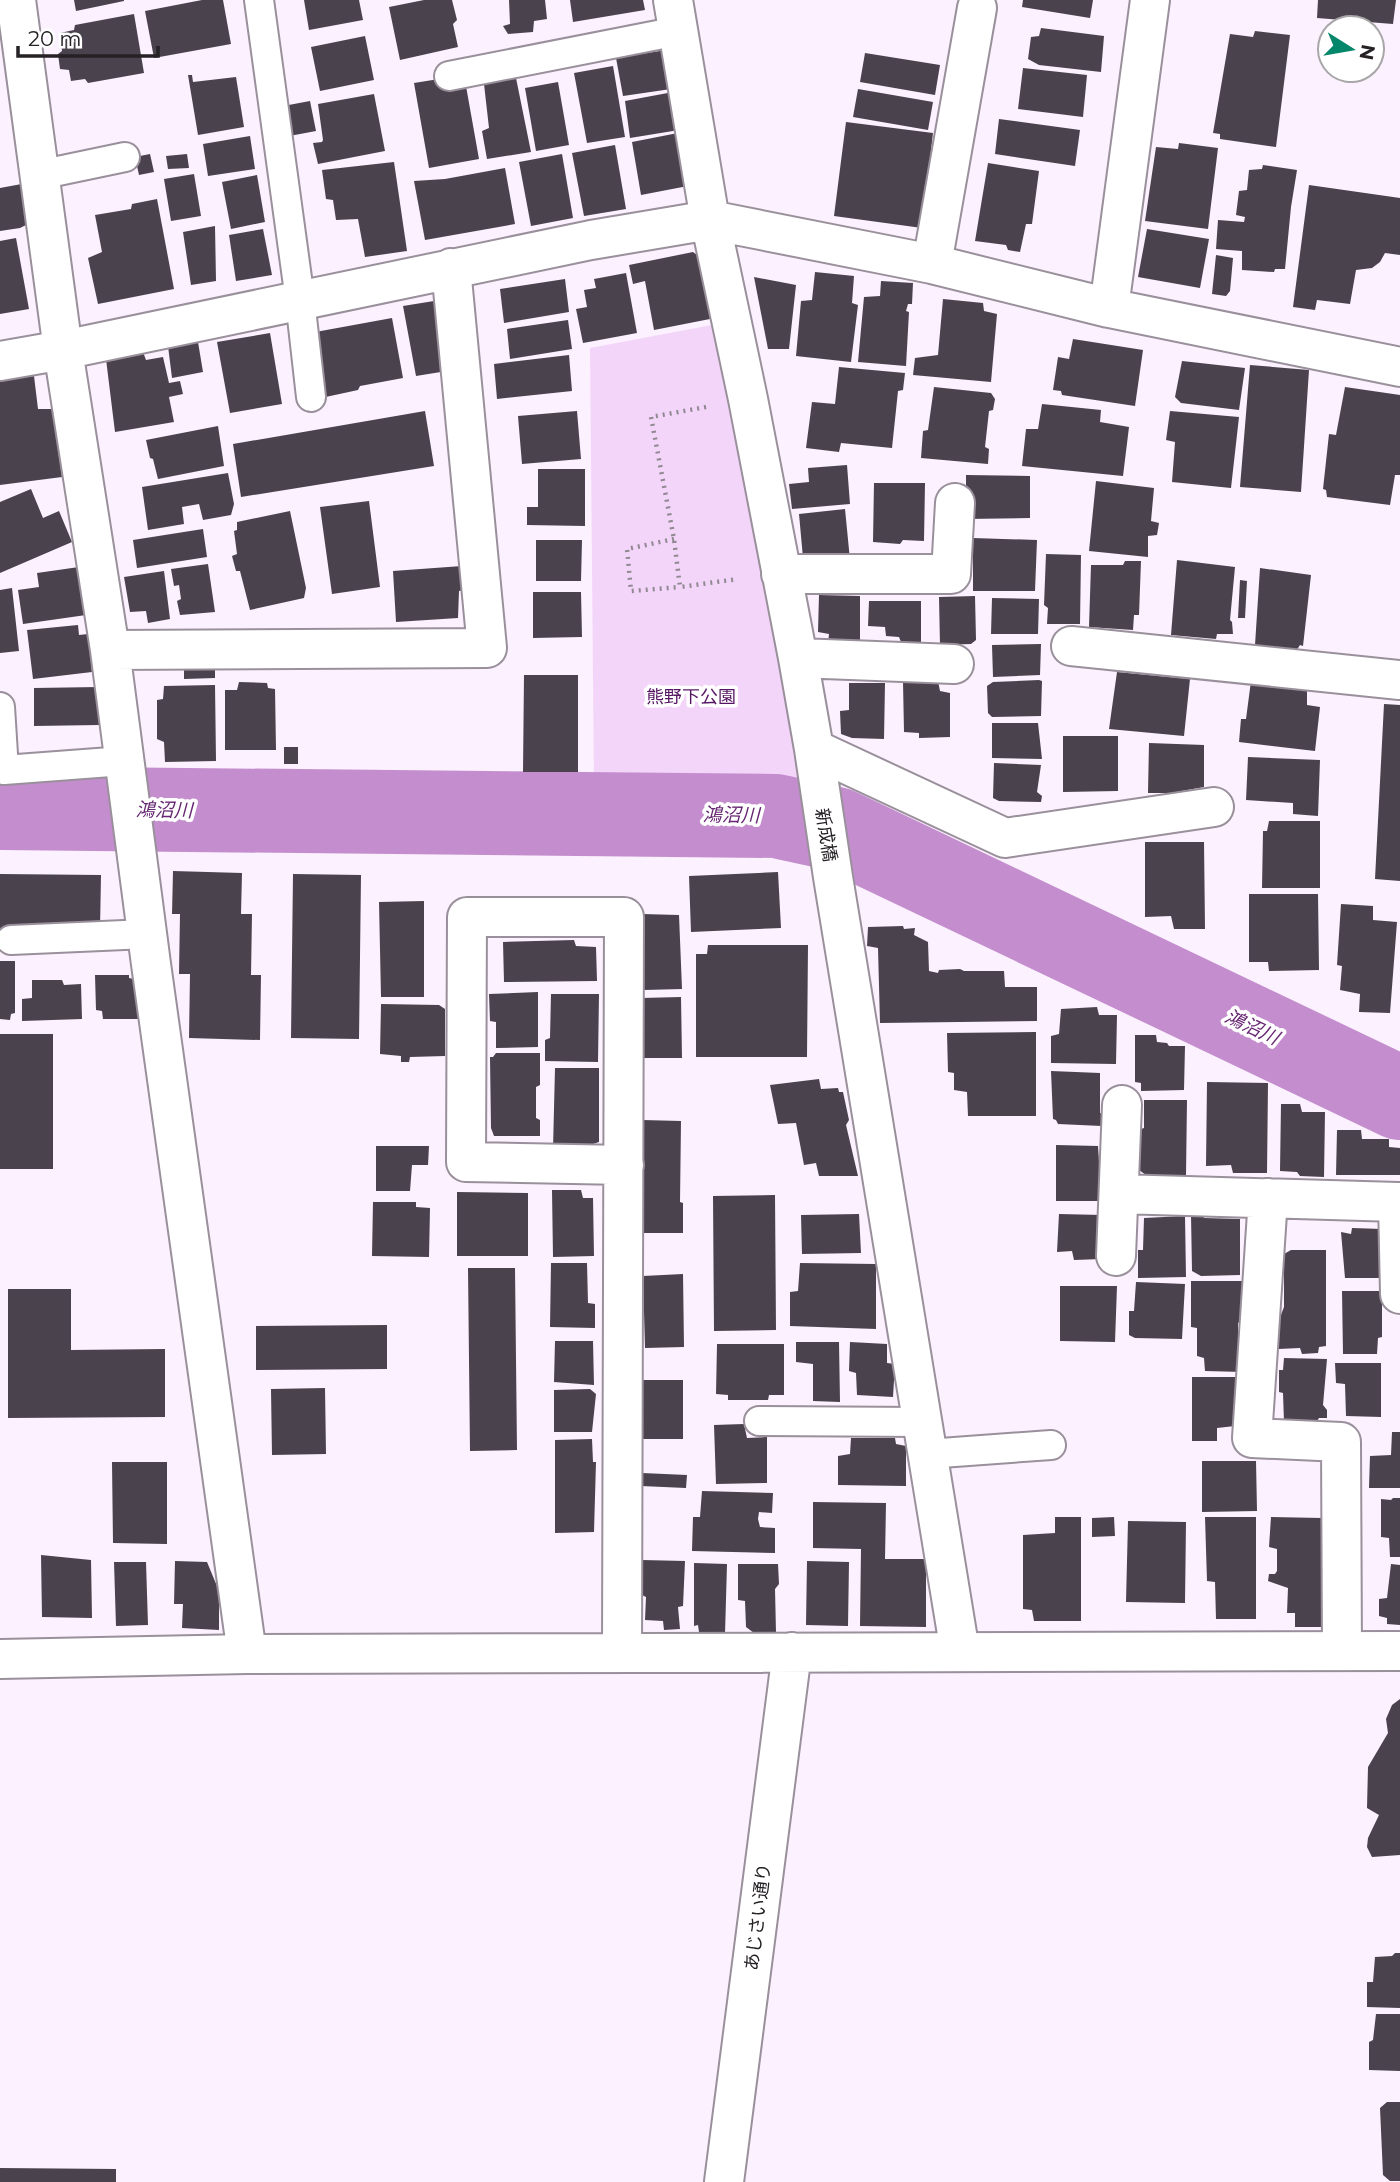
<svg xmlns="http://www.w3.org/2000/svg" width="1400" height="2182" viewBox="0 0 1400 2182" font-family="Montserrat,'Noto Sans JP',sans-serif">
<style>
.green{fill:#f4d5fa}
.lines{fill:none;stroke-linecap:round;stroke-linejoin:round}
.river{stroke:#c48ece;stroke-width:84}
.building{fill:#4a424c}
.service-casing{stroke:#99909b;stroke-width:32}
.minor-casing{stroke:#99909b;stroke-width:42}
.path{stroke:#918992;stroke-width:4.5;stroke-dasharray:2 5;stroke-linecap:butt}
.service{stroke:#fff;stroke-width:28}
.minor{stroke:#fff;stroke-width:38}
.labels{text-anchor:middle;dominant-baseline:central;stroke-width:7;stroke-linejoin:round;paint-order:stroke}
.park-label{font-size:18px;fill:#561563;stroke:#fff}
.street-label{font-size:18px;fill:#252125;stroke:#fff}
.water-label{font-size:19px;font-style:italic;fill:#672773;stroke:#fff}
</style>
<rect width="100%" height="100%" fill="#fcf1fe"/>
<!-- green -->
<path class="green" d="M717,324L813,810L776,802L594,788L590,348Z"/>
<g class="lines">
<!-- river -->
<path class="river" d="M0,808L776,816L836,829L1400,1098"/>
</g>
<!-- building -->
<path class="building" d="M74,0H124V1L76,11Z
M202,0H223L231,44L154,58L145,11Z
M304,0H359L363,20L309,30Z
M424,0H452L457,20L453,24L458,47L400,60L389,7Z
M509,0H545L547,19L534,21L533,32L508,34L503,26L510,24Z
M570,0H643L645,10L573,22Z
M1023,0H1093L1090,18L1022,7Z
M1318,0H1396L1393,24L1317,18Z
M134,14L144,73L88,83L85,79L71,81L69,70L60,69L58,54L62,51L60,33L74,30L75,25Z
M1041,28L1104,36L1101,72L1039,65L1028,59L1031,37L1039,36Z
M1255,31L1290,35L1276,147L1220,139V134L1213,133L1230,34L1253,37Z
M365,36L374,80L320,91L311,47Z
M666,50L671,89L623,96L616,58Z
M865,53L940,65L935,95L860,82Z
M613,66L625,137L587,143L574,73Z
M1023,68L1087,75L1083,117L1018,109Z
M188,75H192L193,82L236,77L244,127L198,135Z
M464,75L479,159L429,168L414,83Z
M516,78L531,152L487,159L482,131L489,128L484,84Z
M558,82L569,145L536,151L525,88Z
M858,89L933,102L928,130L853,117Z
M673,92L679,130L630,138L625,101Z
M374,94L385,151L318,164L313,143L322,142L323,140L318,104Z
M310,101L316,131L284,137L278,107Z
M999,119L1080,130L1075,166L995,154Z
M846,122L933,133L922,228L834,216Z
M683,132L693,185L641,195L632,142Z
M250,136L255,169L208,176L203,144Z
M1179,143L1218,148L1208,229L1145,221L1156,147L1178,149Z
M615,145L626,209L584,216L572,153Z
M150,154L154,172L139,175L135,157Z
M187,154L189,168L168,169L166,156Z
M562,154L573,218L531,226L519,162Z
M394,162L407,251L365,257L358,219L336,220L333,200L326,199L322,170Z
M988,163L1039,171L1032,224H1026L1020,252L1008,250L1006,245L975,241Z
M1263,165L1297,170L1291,207L1285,269H1275L1274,272L1242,270V251L1216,249L1218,220L1244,222L1245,217L1236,215L1239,191L1247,190L1249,170L1262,169Z
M505,168L515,224L425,240L414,181L445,179Z
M194,174L201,216L171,221L164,179Z
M257,175L265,222L231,229L222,182Z
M27,183L34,221L20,228L0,231V188Z
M1309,185L1400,198V255L1385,253L1380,262L1372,268L1356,270L1350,304L1317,300L1315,310L1293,307Z
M157,199L174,289L98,304L88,258L102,252L95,215L131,209L132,204Z
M215,226L216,281L191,285L183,232Z
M263,229L272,275L236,281L229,235Z
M1147,229L1209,239L1200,288L1138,277Z
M16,238L29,309L0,314V241Z
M693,252L705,261L715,318L654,330L645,281L633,284L629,265Z
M1216,255L1233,258L1230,291L1226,296L1212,294Z
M815,272L854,276L852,303L858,305L851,362L796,356L801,301L812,300Z
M626,273L637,333L583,343L576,309L587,307L584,290L596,288L594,279Z
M754,277L796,285L789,349H768Z
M565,279L569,312L504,323L500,289Z
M881,281L913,283L912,304H908L906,311L909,312L906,366L858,362L864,297L880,296Z
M943,299L983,303L984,311L997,314L991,382L913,375L915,358L938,355Z
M434,301L439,304L453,370L416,376L403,306Z
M392,318L403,378L360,386L358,390L321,398L310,333Z
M568,320L572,349L510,359L507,329Z
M270,333L282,404L230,413L217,342Z
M1073,339L1143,350L1135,406L1062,395L1061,391L1053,390L1058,357L1069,359Z
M198,342L203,372L172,378L168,346Z
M143,352L146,360L163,357L169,383L180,381L183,394L169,397L174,422L115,432L106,359Z
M569,355L572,391L497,399L494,364Z
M1182,361L1245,368L1239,410L1181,403L1175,397Z
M1250,365L1309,370L1301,492L1240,487Z
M839,367L905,373L903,390L898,391L892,448L841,443L839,452L806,448L812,402L835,404Z
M34,376L38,409H52L62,477L0,485V381Z
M934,387L991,393L995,399L993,410L989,411L985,447L989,449L988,464L921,458L923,431L928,430Z
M1345,387L1400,395V475H1395L1390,505L1327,497L1326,490L1323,489L1329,434L1336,435Z
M1042,404L1101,410L1100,422L1129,427L1123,476L1022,466L1026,429H1038Z
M425,411L434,466L241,497L233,444Z
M577,411L581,459L522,464L518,416Z
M1170,411L1239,417L1231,488L1172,482L1175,442L1166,440Z
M218,426L224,466L158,479L153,459L150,458L146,440Z
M847,465L850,504L792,509L789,484L809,482L808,468Z
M538,469H585V526L527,525V507H538Z
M228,473L234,504L231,515L203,520L199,504L182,507L184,524L148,530L142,487Z
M966,475L1030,476V518L966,519Z
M1096,481L1154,488L1151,521L1159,523L1157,535L1148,536V557L1089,551Z
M874,483H925L924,541L903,540L900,544L873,542Z
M31,489L43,518L59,511L72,542L0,573V502Z
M369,501L380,587L332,594L320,507Z
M845,509L850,560L803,558L799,514Z
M290,511L306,588L304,598L250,610L240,571H236L232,556L237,554L234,531L237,530V522Z
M203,529L207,557L137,568L133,540Z
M973,538L1037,540L1035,591H973Z
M536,540H582L581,581H536Z
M1046,554L1081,555L1080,624H1047L1048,608L1044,605Z
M1177,560L1235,567L1230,620L1232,622L1233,634H1217L1216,639L1171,635Z
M1125,561H1141L1139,615H1134L1133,630L1089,627L1091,565H1123Z
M208,564L215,612L180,615L177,601L181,599L179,585L174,586L171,569Z
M462,566L464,590L459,591L458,618L396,622L393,571Z
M79,567L86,615L23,624L18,590L39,587L37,573Z
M1260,568L1311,575L1303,646L1300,645L1296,651L1255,645Z
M164,571L170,619L148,623L146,611L130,612L124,577Z
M1240,580L1247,581L1245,618H1238Z
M12,588L19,651L0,653V590Z
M533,592H581L582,637L533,638Z
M819,595L860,596V645L828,644L829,634L818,632Z
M975,596L976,640L971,644L940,645L939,597Z
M992,598L1039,599L1038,634H991Z
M869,601H921V643L901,642L899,637L886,636L885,627L868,626Z
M78,625L79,635L88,634L92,672L33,679L27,630Z
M1041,644L1040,675L993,677L992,645Z
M184,664H215V678L184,679Z
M1117,672L1190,679L1184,736L1109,729Z
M524,675H578V772H523Z
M1039,680L1042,681L1041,716L992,717L988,713L987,686L993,682Z
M938,681L940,691L950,693V737L919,738V733L904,732L903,682Z
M1251,681L1307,687V705L1320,707L1315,751L1239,742L1241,719H1246Z
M239,682L267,683L268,688L275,689L276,750H225V690H237Z
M849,683H885L884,739L852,738L841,734L840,711L849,710Z
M215,685L216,761L165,762L164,742L157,739V700L163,699L164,686Z
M99,687V725L34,726V688Z
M1384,704L1400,705V881L1375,879Z
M992,723H1038L1042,759L992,758Z
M1063,736H1118V791L1063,792Z
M1149,743L1204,745V787L1171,793H1148Z
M284,747H298V764H284Z
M1248,757L1320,760L1318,816L1293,814V803L1246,800Z
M994,763L1041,765L1037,792L1042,796L1041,802L999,801L993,798Z
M1269,821H1320V888H1262L1263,831H1267Z
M1145,842H1204L1205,929H1174L1171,916L1145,917Z
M173,871L242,873L241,914H252L251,975H261L260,1040L189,1038L190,974H179L180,914H172Z
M778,872L781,928L691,932L689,876Z
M0,874L101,875L100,929H0Z
M293,874L361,875L359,1039L291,1038Z
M1249,894H1318L1319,970L1269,971L1268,962H1249Z
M424,901V997H381L379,902Z
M1341,904L1373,906V920L1397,922L1390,1013L1359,1012L1360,994L1340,990L1342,966L1337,965Z
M642,914L679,915L682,989L644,990Z
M903,926L904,929L915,928L914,935L928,942L929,971L938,973L939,970L960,969L964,971H1004L1005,987H1037V1021L880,1023L878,948L867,946L868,927Z
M574,940L576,946L596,947L597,981L504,982L503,942Z
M708,945H808L807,1057H696V954H707Z
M0,961H15V1013L11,1014L10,1020L0,1019Z
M95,975H129V978L138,980L144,1019H103L102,1011L96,1010Z
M32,980H62L64,985L81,984L82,1019L22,1021V999L32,998Z
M538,992V1047L496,1048V1022L490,1021L489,994Z
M551,994H599L598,1062L545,1061V1040L550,1038Z
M681,997L682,1058H642L641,998Z
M381,1004L439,1005L445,1009V1056L410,1057L409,1062H401V1056L380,1054Z
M1097,1007L1099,1015H1117L1116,1064L1051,1063V1036L1059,1034L1061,1009Z
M1036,1032V1116H968L967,1092L954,1090V1073L948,1072L947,1033Z
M0,1034H53V1169H0Z
M1135,1035H1156L1157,1042L1167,1043L1169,1046H1185L1184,1090L1141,1091V1083L1135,1082Z
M496,1053H540V1085L536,1087V1118L540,1120V1136H494L491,1128L490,1057H493Z
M555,1068H599V1142L593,1144L592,1151L553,1149Z
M1051,1071L1100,1073V1113L1103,1114L1102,1126L1058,1124L1056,1120L1053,1119Z
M819,1079L821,1089L838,1088L839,1092H843L849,1120L846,1125L858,1176H819L816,1163L804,1165L796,1123L778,1124L770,1085Z
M1207,1082L1268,1083L1267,1173H1233L1231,1165L1206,1166Z
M1144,1100H1187L1186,1175H1146L1139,1170L1138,1130L1144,1128Z
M1281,1104H1300L1302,1112H1325L1324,1177L1300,1176L1297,1172L1280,1171Z
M642,1120L681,1121L680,1202L683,1203V1233H644Z
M1337,1130H1361L1362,1139H1389V1147L1400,1148V1175H1336Z
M1056,1145L1098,1146L1099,1162L1102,1165L1098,1201H1056Z
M376,1146H429L428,1165H412L410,1191H376Z
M552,1190H581L583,1198H593L594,1256L553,1257Z
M457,1192L528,1193V1256H457Z
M775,1195L776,1330L714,1331L713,1196Z
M373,1202H416V1207L430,1208L429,1257L372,1256Z
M859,1214L861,1253L802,1254L801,1215Z
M1059,1214L1102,1215V1259L1074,1260L1072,1251L1057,1252Z
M1191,1215H1203L1204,1218L1240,1219V1275L1201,1276L1192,1271Z
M1185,1216L1186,1277L1138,1278V1250H1143L1144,1218Z
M1352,1228L1382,1229V1278H1345L1341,1232L1351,1234Z
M1291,1250H1326V1346L1319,1347L1318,1353L1302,1354L1300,1348L1278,1349L1279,1320L1284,1307V1254Z
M551,1263H587L588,1303L595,1304V1328L550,1327Z
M800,1263L876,1264V1329L790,1326V1292L798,1291Z
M468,1268H515L517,1450L470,1451Z
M683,1274L684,1347L645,1348L643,1276Z
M1191,1281H1243L1244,1320L1238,1323V1342L1243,1344V1372L1205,1371L1204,1358L1197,1356V1328L1191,1327Z
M1136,1282L1185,1284L1182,1339L1135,1338L1129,1335V1311H1134Z
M1060,1286H1117L1115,1342L1060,1341Z
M8,1289H71V1350L165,1349V1417L8,1418Z
M1342,1291H1382V1337L1378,1338L1377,1354H1343Z
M387,1325V1369L256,1370V1326Z
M555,1341H593L594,1385L554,1382Z
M796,1342H839L840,1402L813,1401V1364L796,1362Z
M850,1342L887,1344V1363L895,1364L893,1397L857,1395L856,1373L849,1371Z
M717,1344H784V1395H769L768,1400H728V1395L716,1394Z
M1284,1358L1327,1359L1323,1405L1327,1410V1418H1319L1317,1421L1284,1422L1283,1393L1279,1392V1370H1283Z
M1335,1363H1381V1417L1346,1416L1345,1384L1336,1383Z
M1192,1377H1243L1235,1426L1217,1428V1441H1192Z
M640,1380H683V1439H643Z
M325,1388L326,1454L272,1455L271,1389Z
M590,1389L596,1394L592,1432H554V1390Z
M744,1424L747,1438L767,1437V1483L716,1484L714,1425Z
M1392,1432H1400V1488H1369L1370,1456L1391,1455Z
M851,1438H895L896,1444L906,1446V1486L838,1485V1456L850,1454Z
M592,1439L593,1462H596L594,1532L555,1533V1440Z
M1202,1461H1256L1257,1511L1202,1512Z
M112,1462H167V1544L113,1543Z
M642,1473L687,1475L686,1488L641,1486Z
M702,1491L773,1493L772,1513L759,1512L758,1519L760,1527L775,1528V1553L692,1551L693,1517H700Z
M1393,1498H1400V1557H1390L1389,1538L1381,1537V1499L1391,1500Z
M813,1502L886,1503L885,1559H926V1627L860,1626L861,1549L813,1548Z
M1055,1517H1081V1621H1034L1032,1610L1023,1609V1535L1055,1533Z
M1114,1517L1115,1536L1092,1537V1518Z
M1205,1517H1256V1619H1216L1215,1582L1207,1581Z
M1271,1517L1322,1518L1325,1627H1295V1613H1287L1288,1588L1268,1581L1269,1574H1275L1277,1571V1549L1269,1547Z
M1128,1521L1186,1522L1185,1603L1126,1602Z
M41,1555L91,1560L92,1618L42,1617Z
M642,1560L685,1561L683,1606L678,1607L680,1629L664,1630L663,1621L645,1620L646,1597L642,1595Z
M175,1561L207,1562L219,1591V1630L182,1628L183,1604H174Z
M807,1561L849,1562L848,1626L806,1625Z
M114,1562H146L148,1625L116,1626Z
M694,1563L727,1564L725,1634L699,1632L698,1625L694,1626Z
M738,1564H778L779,1584L775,1589L776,1633H754L746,1627L745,1601L738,1600Z
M1391,1564L1400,1565V1625L1387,1624V1618L1379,1616V1599L1387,1598Z
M1400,1699V1855L1372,1857L1367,1847L1368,1838L1379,1815L1367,1808L1368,1767L1388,1733L1386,1719L1392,1705Z
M1395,1953H1400V2008L1367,2007V1982H1373L1375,1957L1392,1956Z
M1376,2014H1400V2071L1369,2070V2042L1373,2040Z
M1387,2102H1400V2181H1390L1383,2175L1380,2108Z
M0,2168L116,2169V2182H0Z"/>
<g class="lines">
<!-- service casing -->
<g class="service-casing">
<path id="service" d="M259,0L300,300L311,397
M449,76L678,31
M39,175L125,157
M0,707L4,770L124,761
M11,940L147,934
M759,1421L922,1422
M927,1454L1051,1445"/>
</g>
<!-- minor casing -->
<g class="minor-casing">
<path id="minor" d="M16,0L63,350L110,650L151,964L247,1654
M673,0L710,220L748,399L798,658L814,749L833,877L960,1652
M932,264L977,8
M1109,308L1150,0
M0,361L63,350L591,240L710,220L932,264L1109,308L1400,367
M781,574H951L955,503
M1071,646L1400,680
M110,650L487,648L451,268
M798,658L954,664
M814,749L1005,838L1214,807
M1119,1194L1398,1202L1400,1294
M1268,1198L1252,1438L1341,1442L1342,1651
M1116,1256L1122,1105
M622,1653L624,917H467L466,1162L624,1165
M0,1659L247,1654L1400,1651
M724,2182L792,1652"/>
</g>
<!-- path -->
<path class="path" d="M706,407L651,417L674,539L680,587L738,579
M674,539L627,549L631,591L680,587"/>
<!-- service -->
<use href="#service" class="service"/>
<!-- minor -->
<use href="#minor" class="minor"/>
</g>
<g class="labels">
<!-- park labels -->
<g class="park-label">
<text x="691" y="697">熊野下公園</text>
</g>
<!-- street labels -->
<g class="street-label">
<text transform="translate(826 835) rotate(81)">新成橋</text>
<text transform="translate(758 1917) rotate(-83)">あじさい通り</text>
</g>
<!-- water labels -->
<g class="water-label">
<text transform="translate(164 810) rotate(1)">鴻沼川</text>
<text transform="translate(731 815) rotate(1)">鴻沼川</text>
<text transform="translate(1252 1027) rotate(25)">鴻沼川</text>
</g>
</g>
<!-- north arrow -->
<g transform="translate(1351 49) rotate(101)"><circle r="33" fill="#ffffff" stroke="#a8a6a8" stroke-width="2"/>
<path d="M0-5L12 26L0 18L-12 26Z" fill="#038669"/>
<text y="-10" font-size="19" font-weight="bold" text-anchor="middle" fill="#252125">N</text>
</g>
<!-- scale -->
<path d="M18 46v10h140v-10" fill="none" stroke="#252125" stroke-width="3.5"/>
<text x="28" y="46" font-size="21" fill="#252125" stroke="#ffffff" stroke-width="5" paint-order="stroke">20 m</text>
</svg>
